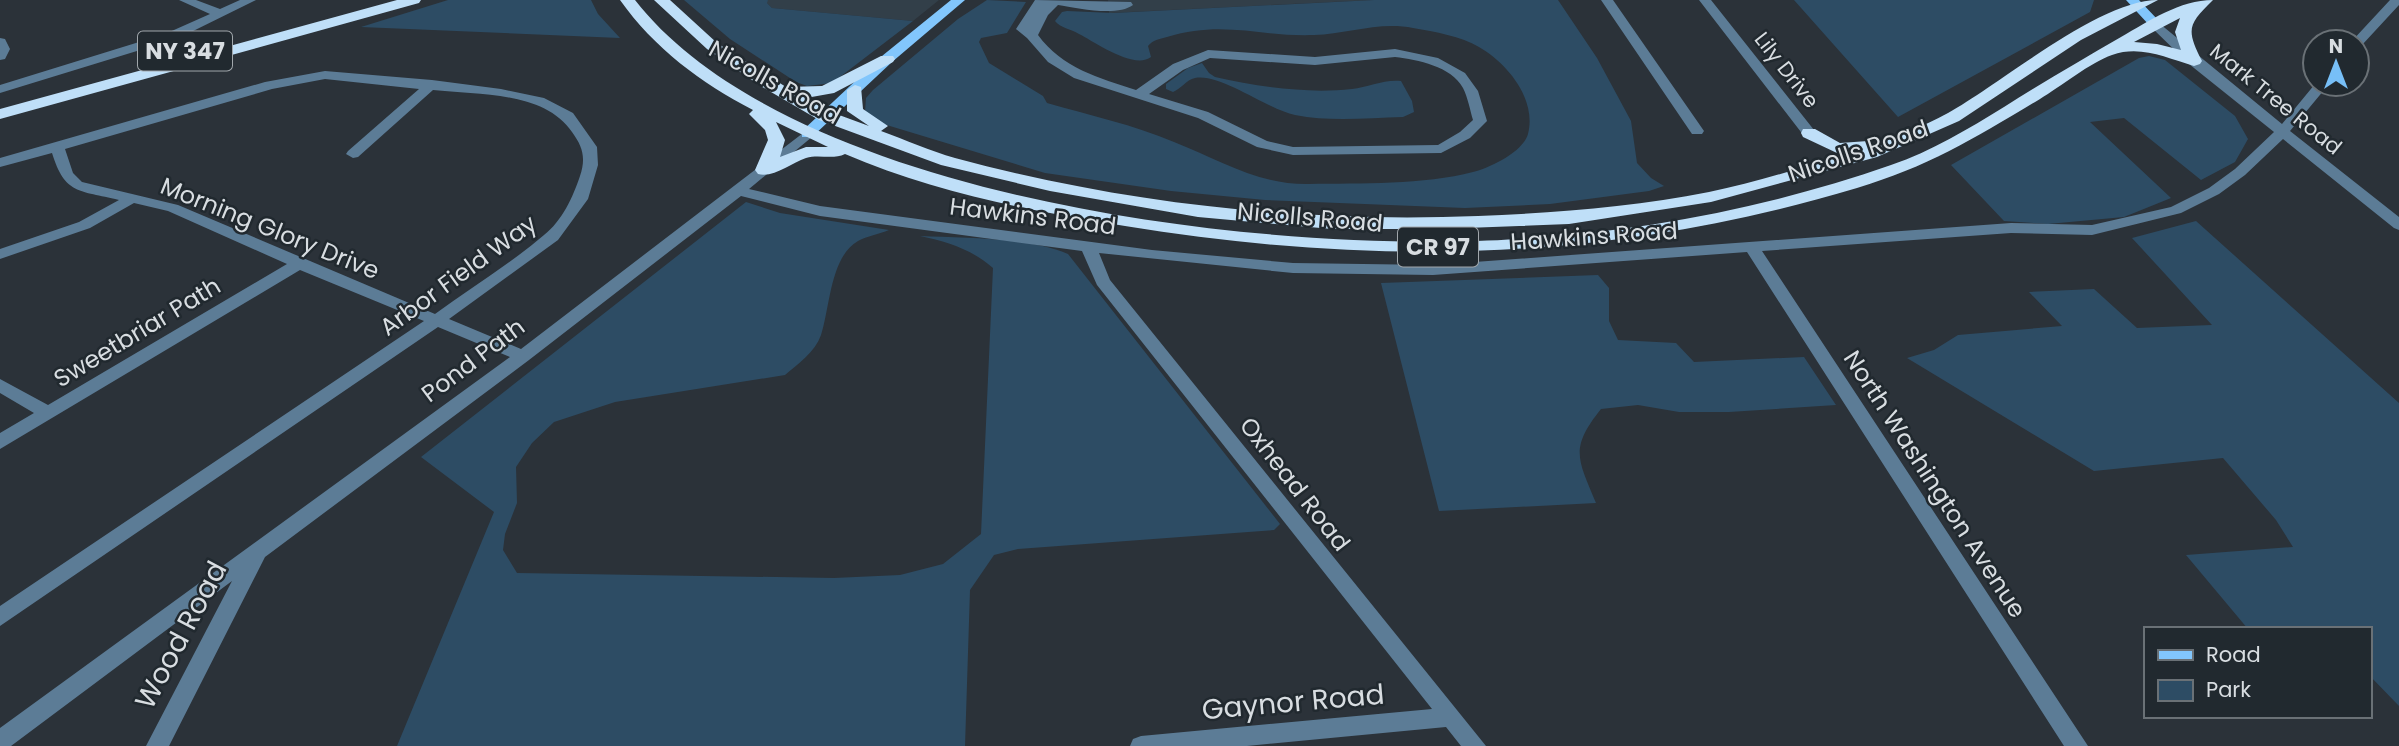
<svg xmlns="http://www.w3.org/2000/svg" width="2399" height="746" viewBox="0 0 2399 746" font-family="Poppins,sans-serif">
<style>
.built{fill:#323f49}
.green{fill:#2d4c64}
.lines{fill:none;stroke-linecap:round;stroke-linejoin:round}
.minor{fill:#5c7c96;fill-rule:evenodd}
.major{fill:#82c6fc;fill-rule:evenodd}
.highway{fill:#bfdff8;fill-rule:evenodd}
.labels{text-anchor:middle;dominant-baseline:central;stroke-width:5;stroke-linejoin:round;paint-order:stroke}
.far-street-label{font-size:21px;fill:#d8dde1;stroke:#21292f}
.shield{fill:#21292f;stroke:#a1a7ac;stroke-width:2}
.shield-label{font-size:23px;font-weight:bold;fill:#d8dde1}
.street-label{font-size:24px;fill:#d8dde1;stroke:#21292f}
.near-street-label{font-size:28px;fill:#d8dde1;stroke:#21292f}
</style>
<rect width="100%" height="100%" fill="#2b3239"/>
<!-- built -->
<path class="built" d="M768,0H939L913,21L772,8L766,2Z
M1108,0H1374L1109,13Z"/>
<!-- green -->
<path class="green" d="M448,0H591L598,14L620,38L361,27Z
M684,0H768L767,3L772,8L913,21L832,83L807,86L796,82L730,39Z
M987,0L1026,2L1007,33L981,38L979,42L989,63L1043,96L1047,103C1089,115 1134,125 1174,142C1220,160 1258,185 1309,184C1360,183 1424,185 1473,172C1490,168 1523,152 1528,134C1537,99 1507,63 1479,47C1461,36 1435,32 1413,28C1380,21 1347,34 1314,35C1260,37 1223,20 1167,37C1159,39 1153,40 1148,46L1151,57C1134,70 1095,42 1079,34C1071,29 1060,28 1055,21L1062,12L1067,11L1113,13L1374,0H1558L1597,58L1631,121L1637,163L1651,178L1664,186L1649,191L1550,204L1465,208L1265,200L1171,191L1045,173L880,123L865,112L866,98L873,90L958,19Z
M1794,0H2094L2090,12L1898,117Z
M2149,56L2165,60L2235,116L2248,139L2235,162L2201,180L2124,118L2090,122L2171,198L2124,217L2048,224L2004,221L1951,165L2139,58Z
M1202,63L1209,73L1215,77C1258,87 1308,94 1352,89C1368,87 1385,79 1401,81L1412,101L1414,112L1403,117C1367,118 1330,122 1295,115C1268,110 1221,73 1195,78C1186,80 1181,89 1173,92L1166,89V84L1188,68Z
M746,202L780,213L889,230C879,234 867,236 858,241C830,257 830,308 821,335C815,352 798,364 785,375L615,402L554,422L532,443L516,467L517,503L505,534L503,550L517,573L834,578L900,575L943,564L981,534L993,268C971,249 948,242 920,236C962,238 1030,237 1068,254L1280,524L1274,530L1018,549L994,555L970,590L965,746H397L494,512L421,457Z
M2196,221L2399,403V706L2369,675V629H2248L2186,555L2293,547L2276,520L2223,458L2094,471L1907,358L1934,350L1958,335L2062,326L2029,292L2094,289L2137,328L2212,325L2132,238Z
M1598,275L1609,288V321L1618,340L1676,343L1694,362L1804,357L1836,405L1729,412H1679L1638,405L1601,409C1569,449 1578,459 1596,503L1439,511L1381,283Z"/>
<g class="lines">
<!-- minor -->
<path class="minor" d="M179,0H196L220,9L240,0H256L185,35L195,50L194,53H184L176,39L0,93V85L165,34L210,14Z
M1035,0L1131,2L1133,5C1117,17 1077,8 1058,5L1048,15L1038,35C1062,68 1099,78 1136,90L1173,64L1208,50L1315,57L1395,49L1438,58L1465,73L1478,91L1487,121L1470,138L1441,153L1293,155L1257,147L1198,118L1074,78L1048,62L1027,38L1016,29ZM1395,57C1418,60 1451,66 1463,88C1468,98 1470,110 1473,120L1460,132L1438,145L1293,147L1267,141L1208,112L1149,94L1183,70L1210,58L1315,65Z
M1601,0H1613L1704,131L1702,134H1692Z
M1699,0H1711L1814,130V136H1804Z
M2390,0H2399V5L2362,45L2357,46V42H2351Z
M2154,19L2282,124L2315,84H2329L2290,131L2399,217V230L2394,228L2283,139L2245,175L2219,194L2181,213L2092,235L2011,233L1762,251L2088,746H2064L1747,252L1433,275L1293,273L1099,253L1110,280L1486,746H1461L1446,727L1247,746H1130L1133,739L1141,736L1432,709L1097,285L1082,251L820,216L741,196L529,360L265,557L169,746H146L232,581L11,746H0V728L510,357L438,327L0,626V606L424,321L300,270L0,449V433L34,413L0,393V379L48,405L287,264L168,211L134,203L90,228L0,259V249L79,222L119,200C79,190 65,195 52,153L0,167V158L265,82L325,71L432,80L501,89L544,98L573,113L597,147L598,165L588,199L558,240L449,319L521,349L807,130L812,131V137L749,189L820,206L1152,250L1293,263L1433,265L2011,223L2092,225L2171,207L2209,188L2235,169L2274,132L2189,64L2150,26L2148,23ZM325,79L419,89L348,151L346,154L353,158L358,157L433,90C478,95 544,91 572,132C583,147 586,158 580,176C573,197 562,221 544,235C510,264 471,288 435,314L178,205L82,182L73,173L65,149L272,89Z
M0,38L5,39L10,49L5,59L0,60Z"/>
<!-- major -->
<path class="major" d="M951,0H965L892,62L812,137H802V131L882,56Z
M2126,0H2139L2158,20V26H2150Z"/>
<!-- highway -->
<path class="highway" d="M397,0H421L419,3L0,119V109Z
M620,0H635C793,202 1277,255 1518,239C1645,231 1771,207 1891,165C1932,151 1968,129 2004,107C2042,83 2081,60 2121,37C2149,21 2180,0 2213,0C2189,24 2185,28 2202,61L2200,64L2194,66C2166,58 2141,45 2112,55C2091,62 2060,87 2040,99C1977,137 1928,167 1857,188C1611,262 1377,267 1125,226C1030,211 933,192 845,154C833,160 819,154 806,158C791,163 774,178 758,174L755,170L768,140L765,130L749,114L753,110C701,83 654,48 620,0ZM2180,18L2175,32L2181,50L2157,44L2134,42ZM776,122L828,147H806L780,157L785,140Z
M654,0H670L717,43L786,87L822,86L881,56H893L895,59L893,62L834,93L806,98L831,112L869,126L847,111V90L855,85L861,87L863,109L888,126L881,131C906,140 930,151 955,158C1126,204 1302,223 1478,216C1555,213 1633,207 1709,192C1760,182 1811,164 1862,150L1837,153L1803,137L1801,133L1803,129H1815L1840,143L1868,141L1869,148C1895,136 1923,127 1948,113C2002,83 2099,0 2158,0L2081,40L1959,121L1877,157L1711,202L1569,224L1439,229H1332L1198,217L1050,191L941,165L819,120L759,85L707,49Z"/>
</g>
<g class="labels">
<!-- far-street labels -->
<g class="far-street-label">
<text transform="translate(1787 70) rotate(52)">Lily Drive</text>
<text transform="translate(2276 99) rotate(39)">Mark Tree Road</text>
</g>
<!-- shield labels -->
<g class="shield">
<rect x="138" y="31.5" width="94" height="39" rx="5"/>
<rect x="1398" y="227.5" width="80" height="39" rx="5"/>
</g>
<g class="shield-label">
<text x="185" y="51">NY 347</text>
<text x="1438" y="247">CR 97</text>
</g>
<!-- street labels -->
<g class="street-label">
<text transform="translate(775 82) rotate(29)">Nicolls Road</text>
<text transform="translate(1858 151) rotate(-19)">Nicolls Road</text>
<text transform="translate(1033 216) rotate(7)">Hawkins Road</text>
<text transform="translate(1310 217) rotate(5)">Nicolls Road</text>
<text transform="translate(270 228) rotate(22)">Morning Glory Drive</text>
<text transform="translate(1594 236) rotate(-4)">Hawkins Road</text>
<text transform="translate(458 275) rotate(-36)">Arbor Field Way</text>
<text transform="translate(137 332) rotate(-31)">Sweetbriar Path</text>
<text transform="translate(473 360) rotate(-37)">Pond Path</text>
<text transform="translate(1295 484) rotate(52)">Oxhead Road</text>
<text transform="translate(1935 484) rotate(57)">North Washington Avenue</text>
</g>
<!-- near-street labels -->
<g class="near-street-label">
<text transform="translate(181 635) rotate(-62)">Wood Road</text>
<text transform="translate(1293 702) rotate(-5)">Gaynor Road</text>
</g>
</g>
<!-- legend -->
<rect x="2144" y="627" width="228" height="91" fill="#21292f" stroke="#6a7176" stroke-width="2"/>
<rect x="2158" y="650" width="35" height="10" fill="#82c6fc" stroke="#6a7176" stroke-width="2"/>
<text x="2206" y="662" font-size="21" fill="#d8dde1">Road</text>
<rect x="2158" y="680" width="35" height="21" fill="#2d4c64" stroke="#6a7176" stroke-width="2"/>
<text x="2206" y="697" font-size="21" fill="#d8dde1">Park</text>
<!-- north arrow -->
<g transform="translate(2336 63)"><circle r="33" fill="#21292f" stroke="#6a7176" stroke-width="2"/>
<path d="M0-5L12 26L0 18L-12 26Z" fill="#77bff7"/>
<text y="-10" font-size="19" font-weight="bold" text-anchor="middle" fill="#d8dde1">N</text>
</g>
</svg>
